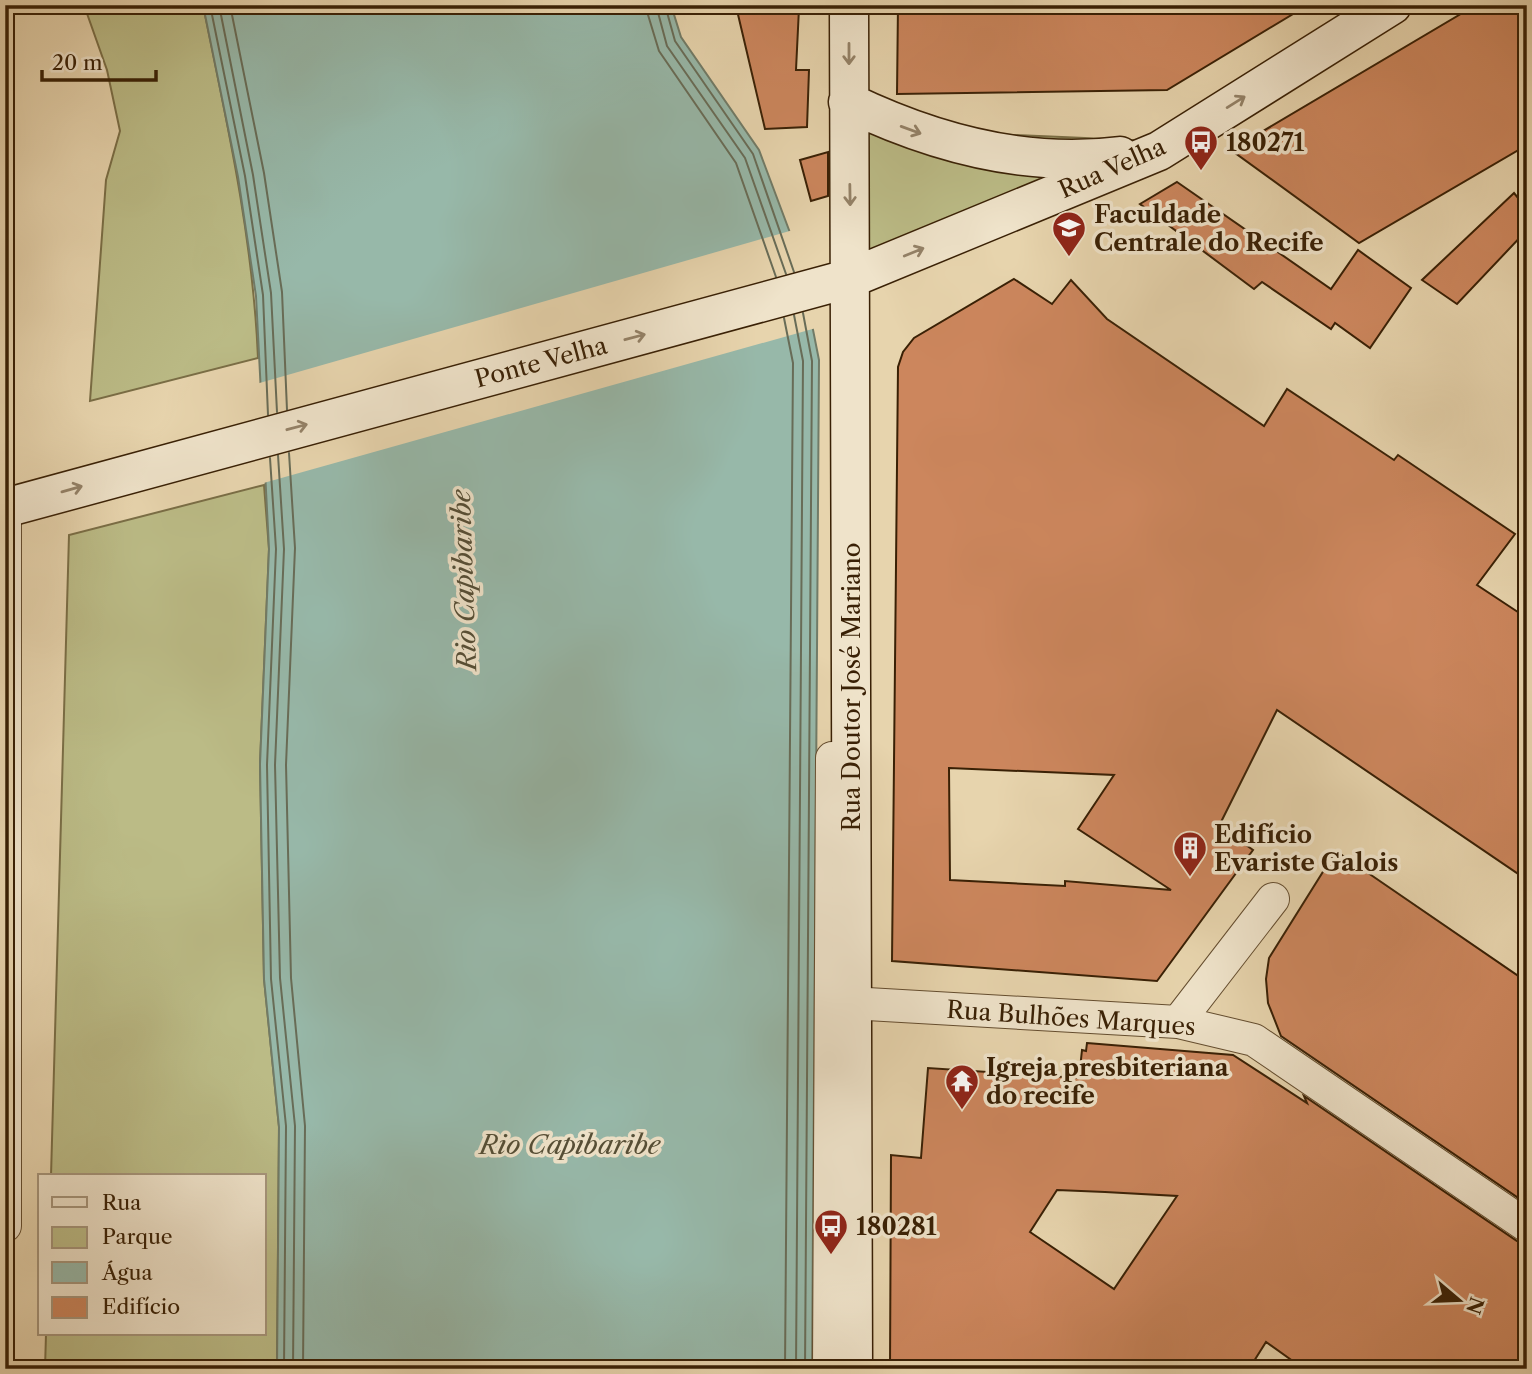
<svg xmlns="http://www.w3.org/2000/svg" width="1532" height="1374" viewBox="0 0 1532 1374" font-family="'Libre Caslon Text',serif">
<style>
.green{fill:#bbbb86;stroke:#7a6e46;stroke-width:2}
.water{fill:#97b8a9;stroke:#717b67;stroke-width:2}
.pier{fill:#e7d4ad}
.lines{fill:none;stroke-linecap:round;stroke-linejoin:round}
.shore{stroke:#686c57;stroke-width:2}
.building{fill:#cc865d;stroke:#392005;stroke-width:2;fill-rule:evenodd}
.street-casing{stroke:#644d2f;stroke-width:34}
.secondary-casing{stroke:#392005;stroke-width:41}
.street{stroke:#efe3ca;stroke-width:32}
.secondary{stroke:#efe3ca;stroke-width:38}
.oneway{stroke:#948268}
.labels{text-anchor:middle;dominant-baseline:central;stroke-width:7;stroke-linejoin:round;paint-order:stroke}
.poi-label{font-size:24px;font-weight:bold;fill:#392005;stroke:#efe3ca;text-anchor:start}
.street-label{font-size:24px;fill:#392005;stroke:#efe3ca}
.water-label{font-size:26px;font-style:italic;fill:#554e36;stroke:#efe3ca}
</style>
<rect width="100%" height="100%" fill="#e7d4ad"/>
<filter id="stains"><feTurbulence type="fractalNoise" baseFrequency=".00286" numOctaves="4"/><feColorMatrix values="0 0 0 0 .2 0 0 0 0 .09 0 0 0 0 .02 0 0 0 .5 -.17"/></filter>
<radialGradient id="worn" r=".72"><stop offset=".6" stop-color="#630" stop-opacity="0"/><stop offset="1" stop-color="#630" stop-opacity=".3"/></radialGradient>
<!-- green -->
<path class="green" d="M84,5H203C227,122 253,238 258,358L90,401L106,180L120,131L107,70Z
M850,128L1154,141L852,277Z
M264,485L269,549L260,764L264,979L279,1127L277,1369H45L46,1334H264V1176H51L69,535Z"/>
<!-- water -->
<path class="water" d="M203,5H671L681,37L759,150L798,254L819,360L812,1369H277L279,1127L264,979L260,764L269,549L256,296L238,177Z"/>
<!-- pier -->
<path class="pier" d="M793,230L801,253L816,328L260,484L256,384Z"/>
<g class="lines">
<!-- shore -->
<path class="shore" d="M210,5L245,176L263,295L268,415
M219,5L253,175L271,293L277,412
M230,5L264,173L282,292L287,410
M645,5L659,51L736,163L776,277
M656,5L667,46L745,158L786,274
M665,5L675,41L753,154L794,272
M803,313L812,361L805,1369
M794,315L803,361L796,1369
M784,318L793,363L785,1369
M289,453L295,548L286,765L291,978L305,1126L303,1369
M278,455L284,549L275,765L280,978L295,1126L293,1369
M270,458L276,549L267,765L271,979L286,1126L284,1369"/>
</g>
<!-- building -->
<path class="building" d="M898,5H1308L1167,90L897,94Z
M1476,5H1527V145L1359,243L1231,150Z
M736,6L799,8L796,70H809L807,127L765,129Z
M828,152V196L811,201L800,160Z
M1177,182L1331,289L1358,250L1411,288L1370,348L1335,323L1331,329L1262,282L1254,289L1140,204Z
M1514,193L1527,209V230L1457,304L1422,280Z
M1014,279L1052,304L1071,280L1107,319L1264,426L1287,389L1394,460L1398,455L1515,534L1477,585L1527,618V880L1277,710L1219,826L1253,850L1157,981L892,961L898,367L903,352L914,338ZM949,768L1114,775L1078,829L1171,890L1065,881V886L950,880Z
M1336,851L1527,982V1204L1281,1036L1268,1003L1266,979L1269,958Z
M1087,1043L1233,1055L1307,1103L1304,1096L1517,1241L1527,1244V1369H1304L1266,1342L1249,1369H890L891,1155L921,1158L928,1068L1079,1078L1082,1050L1086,1051ZM1057,1190L1105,1192L1177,1196L1114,1289L1030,1232Z"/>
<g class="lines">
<!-- street casing -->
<g class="street-casing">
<path id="street" d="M5,506V1226
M850,1003L1178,1022L1254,1040L1527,1226
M1178,1022L1273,899
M829,1369L832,758"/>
</g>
<!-- secondary casing -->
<g class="secondary-casing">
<path id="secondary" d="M849,5L853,1369
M848,102C933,143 1026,168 1120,156
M5,508L851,278L1159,151L1392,5"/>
</g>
<!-- street -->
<use href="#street" class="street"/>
<!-- secondary -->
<use href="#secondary" class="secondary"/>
</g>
<!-- one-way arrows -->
<defs><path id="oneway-shaft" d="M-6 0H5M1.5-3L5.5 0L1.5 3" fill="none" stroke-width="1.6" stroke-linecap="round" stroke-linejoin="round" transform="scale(1.75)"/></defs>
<g class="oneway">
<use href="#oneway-shaft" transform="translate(849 54) rotate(90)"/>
<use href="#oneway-shaft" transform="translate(1236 102) rotate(-32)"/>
<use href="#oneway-shaft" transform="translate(911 130) rotate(20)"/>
<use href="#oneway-shaft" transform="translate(850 195) rotate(89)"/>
<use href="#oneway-shaft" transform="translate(914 252) rotate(-22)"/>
<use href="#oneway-shaft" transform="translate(635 337) rotate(-15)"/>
<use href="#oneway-shaft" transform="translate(297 427) rotate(-15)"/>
<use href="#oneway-shaft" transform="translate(72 489) rotate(-16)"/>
</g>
<!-- icons -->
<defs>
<g id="bus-pin" transform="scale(1.75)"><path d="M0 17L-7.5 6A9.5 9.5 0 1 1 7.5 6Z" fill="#8f2418" stroke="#efe3ca"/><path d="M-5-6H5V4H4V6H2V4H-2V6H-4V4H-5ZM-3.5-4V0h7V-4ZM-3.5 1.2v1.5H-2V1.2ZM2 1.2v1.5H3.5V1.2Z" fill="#fff"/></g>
<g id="university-pin" transform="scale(1.75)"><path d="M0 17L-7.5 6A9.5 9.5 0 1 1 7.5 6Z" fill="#8f2418" stroke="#efe3ca"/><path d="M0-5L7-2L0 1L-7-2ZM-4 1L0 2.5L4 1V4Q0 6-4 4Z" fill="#fff"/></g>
<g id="building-pin" transform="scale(1.75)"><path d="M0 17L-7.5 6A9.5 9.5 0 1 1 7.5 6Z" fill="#8f2418" stroke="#efe3ca"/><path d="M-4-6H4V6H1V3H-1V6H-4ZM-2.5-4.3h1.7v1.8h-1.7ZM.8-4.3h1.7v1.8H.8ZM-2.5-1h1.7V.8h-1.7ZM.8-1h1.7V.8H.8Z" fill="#fff"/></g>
<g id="temple-pin" transform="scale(1.75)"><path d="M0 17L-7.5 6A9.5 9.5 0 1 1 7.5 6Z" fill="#8f2418" stroke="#efe3ca"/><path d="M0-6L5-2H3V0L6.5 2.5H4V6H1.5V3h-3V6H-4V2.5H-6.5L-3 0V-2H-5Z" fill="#fff"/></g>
</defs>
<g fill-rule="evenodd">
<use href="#bus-pin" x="1201" y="142"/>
<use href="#university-pin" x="1069" y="228"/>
<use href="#building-pin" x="1190" y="848"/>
<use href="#temple-pin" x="962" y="1081"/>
<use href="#bus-pin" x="831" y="1226"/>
</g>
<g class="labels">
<!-- poi labels -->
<g class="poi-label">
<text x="1226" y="142">180271</text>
<text x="1094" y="214">Faculdade<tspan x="1094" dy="28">Centrale do Recife</tspan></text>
<text x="1214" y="834">Edifício<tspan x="1214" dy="28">Evariste Galois</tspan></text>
<text x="986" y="1067">Igreja presbiteriana<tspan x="986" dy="28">do recife</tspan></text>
<text x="856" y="1226">180281</text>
</g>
<!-- street labels -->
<g class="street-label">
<text transform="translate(1112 168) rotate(-24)">Rua Velha</text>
<text transform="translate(541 362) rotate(-15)">Ponte Velha</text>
<text transform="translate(851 687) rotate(-90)">Rua Doutor José Mariano</text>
<text transform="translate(1071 1018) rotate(4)">Rua Bulhões Marques</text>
</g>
<!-- water labels -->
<g class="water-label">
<text transform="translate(464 580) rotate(-92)">Rio Capibaribe</text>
<text x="570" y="1145">Rio Capibaribe</text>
</g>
</g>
<!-- margin -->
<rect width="1532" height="1374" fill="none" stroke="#e7d4ad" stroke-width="28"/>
<rect x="7" y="7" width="1518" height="1360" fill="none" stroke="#392005" stroke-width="3.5"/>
<rect x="14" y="14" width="1504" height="1346" fill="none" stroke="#392005" stroke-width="2"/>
<!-- legend -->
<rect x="38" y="1174" width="228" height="161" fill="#efe3ca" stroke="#a6957b" stroke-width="2"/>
<rect x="52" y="1197" width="35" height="10" fill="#efe3ca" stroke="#a6957b" stroke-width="2"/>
<text x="102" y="1210" font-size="21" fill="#392005">Rua</text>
<rect x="52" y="1227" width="35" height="21" fill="#bbbb86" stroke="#a6957b" stroke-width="2"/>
<text x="102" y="1244" font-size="21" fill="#392005">Parque</text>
<rect x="52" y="1262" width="35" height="21" fill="#97b8a9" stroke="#a6957b" stroke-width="2"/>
<text x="102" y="1280" font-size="21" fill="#392005">Água</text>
<rect x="52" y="1297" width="35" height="21" fill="#cc865d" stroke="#a6957b" stroke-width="2"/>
<text x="102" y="1314" font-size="21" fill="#392005">Edifício</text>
<!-- north arrow -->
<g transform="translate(1459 1300) rotate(109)" stroke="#efe3ca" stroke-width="5" paint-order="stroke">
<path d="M0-5L12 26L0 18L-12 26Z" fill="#392005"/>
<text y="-10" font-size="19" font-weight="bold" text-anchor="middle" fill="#392005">N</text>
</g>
<!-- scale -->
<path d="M42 70v10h114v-10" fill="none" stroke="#392005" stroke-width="3.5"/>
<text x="52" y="70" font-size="21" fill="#392005" stroke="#efe3ca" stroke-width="5" paint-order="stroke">20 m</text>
<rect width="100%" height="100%" filter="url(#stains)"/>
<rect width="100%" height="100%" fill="url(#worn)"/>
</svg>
